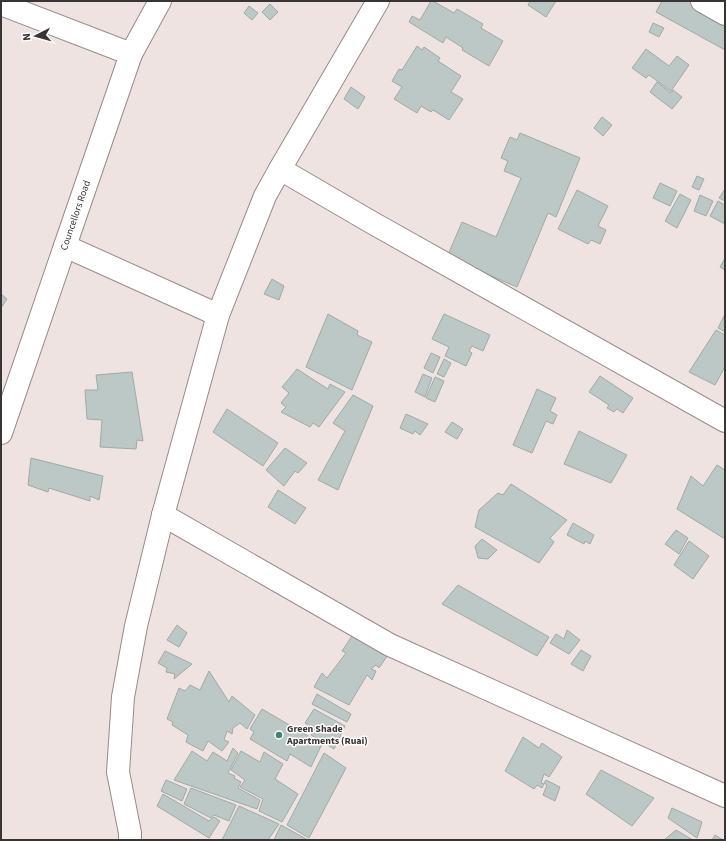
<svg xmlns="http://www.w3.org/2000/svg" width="726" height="841" viewBox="0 0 726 841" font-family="'Source Sans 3',sans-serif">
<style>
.building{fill:#bcc8c5;stroke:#9faaa7}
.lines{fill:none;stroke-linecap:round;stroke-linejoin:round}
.street-casing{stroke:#978c8b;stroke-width:24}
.street{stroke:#fff;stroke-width:22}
.poi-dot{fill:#3f8478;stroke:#fff;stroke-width:1.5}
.labels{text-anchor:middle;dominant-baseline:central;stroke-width:3;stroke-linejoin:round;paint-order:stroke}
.street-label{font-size:10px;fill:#393534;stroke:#fff}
.poi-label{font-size:10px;font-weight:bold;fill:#393534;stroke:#fff;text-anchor:start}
</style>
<rect width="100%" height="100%" fill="#eee3e1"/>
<!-- building -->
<path class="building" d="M431,1H433L454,13L457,9L483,24L481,28L503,41L489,66L462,50L463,48L446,37L443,43L409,22L412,16L420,20Z
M530,1H556L546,17L528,5Z
M662,1H695L725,17V50L656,12Z
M270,4L278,12L270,20L262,12Z
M249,6L258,13L252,20L244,13Z
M653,23L664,28L659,37L649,32Z
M417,46L422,50L424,47L440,58L438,61L461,76L451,92L463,99L449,120L433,110L431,112L421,106L417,113L394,99L402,87L392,81L399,69L402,70Z
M646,49L669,66L677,56L689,65L671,91L649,75L646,78L632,68Z
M657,82L671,93L673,90L682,97L672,109L650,92Z
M351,87L365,97L358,109L344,99Z
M602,117L612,125L603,136L594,128Z
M520,133L580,158L556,217L548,213L517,287L447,257L462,222L496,237L521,178L504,171L508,161L501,158L510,137L517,140Z
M697,176L704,179L699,190L692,187Z
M660,183L677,191L670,206L653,198Z
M725,189V201L719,198Z
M577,190L608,206L598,226L606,230L600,244L591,240L588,244L558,229Z
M680,194L691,200L677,228L665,221Z
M700,195L713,201L706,216L694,211Z
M718,201L725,205V224L710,216Z
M725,258V270L720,267Z
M272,279L284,286L279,300L264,294Z
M1,294L7,299L1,308Z
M328,314L358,331L357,335L372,342L352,390L306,367Z
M444,314L490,335L483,351L472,346L469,351L472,353L466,366L445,356L449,347L432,339Z
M725,314V332L718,328Z
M716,330L725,335V367L715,385L689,372Z
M431,353L440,357L433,373L424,368Z
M444,359L451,363L444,377L437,374Z
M297,369L328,389L330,384L345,392L319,427L313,423L310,427L281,412L286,407L281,403L289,393L282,387Z
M132,372L143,441L137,440L136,449L100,447L102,420L87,419L85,390H98L96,375Z
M423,374L432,378L425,397L415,392Z
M600,376L633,398L623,413L617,409L614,412L607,408L609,405L589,392Z
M435,377L444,381L435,402L426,398Z
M537,389L556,398L550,411L557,415L553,424L546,421L532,453L513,445Z
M353,395L373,406L338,490L318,480L345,431L333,423Z
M227,409L278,443L263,466L213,432Z
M406,414L428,424L420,435L415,431L413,434L400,428Z
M452,422L463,429L457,439L445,432Z
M579,431L627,455L611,483L564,464Z
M285,448L307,463L298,473L295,471L284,486L266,470Z
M31,458L103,476L99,500L90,496V501L49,488L48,492L28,485Z
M717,465L725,470V539L677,509L691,476L703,486Z
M511,484L567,520L550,538L554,542L539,563L475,527L479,510L498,493L503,495Z
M278,490L306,508L295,524L268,507Z
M573,523L594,535L590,544L585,541L584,544L567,535Z
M676,530L688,538L679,554L665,544Z
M482,539L497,550L488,559L478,558L475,546Z
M689,541L709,556L693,579L674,565Z
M458,585L549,637L537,656L442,604Z
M177,625L187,633L179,647L167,640Z
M567,630L580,640L569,654L550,643L556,634L564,639Z
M354,633L390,652L379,668L376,665L371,669L376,671L372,680L367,675L349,705L314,687L322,673L327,678L346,653L342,651Z
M581,650L591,656L583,671L571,664Z
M165,651L192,664L174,679L175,674L166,672L167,668L158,663Z
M209,671L229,702L232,696L255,715L247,729L240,723L233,728L232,734L227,731L224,740L229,742L222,751L208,741L203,751L186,742L188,735L172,725L173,722L167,719L179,688L185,691L190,685L200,690Z
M317,694L351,714L347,722L312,704Z
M262,709L322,744L311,767L290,754L287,761L250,739L254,732L250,729Z
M314,709L345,726L334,749L311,735L315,729L305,723Z
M523,737L539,748L542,743L562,757L549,777L544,774L541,783L544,784L542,788L537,785L534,789L505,771Z
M233,748L238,753L228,773L235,776L234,778L241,782L238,788L260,800L257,809L174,780L192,751L207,761L213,752L227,761Z
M241,751L260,762L264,752L283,764L275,779L298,794L282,822L259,811L263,799L240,787L245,780L231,770Z
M324,753L346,768L309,838L287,825Z
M601,770L654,798L632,826L586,794Z
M166,780L187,789L182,801L161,791Z
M546,780L560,787L555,801L543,795L547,785L544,783Z
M191,788L236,805L229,821L214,815L211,818L184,804Z
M163,794L209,821L214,817L220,821L209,838L157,806Z
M239,806L279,824L268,840H222Z
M672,808L702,822L697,838L668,818Z
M281,825L308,840H274Z
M676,830L693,840H664Z
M715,835L723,840H712Z"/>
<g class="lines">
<!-- street casing -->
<g class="street-casing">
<g id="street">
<path d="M702,1L725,14"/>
<path d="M1,4L131,54"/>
<path d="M280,169L378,1"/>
<path d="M65,246L218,315"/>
<path id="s1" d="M1,433L65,246L131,54L160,1"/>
<path d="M163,515L390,645L725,796"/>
<path d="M130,840V833L118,772L123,697L136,626L163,515L218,315L265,196L280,169L371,222L725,421"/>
</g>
</g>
<!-- street -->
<use href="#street" class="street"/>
</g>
<!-- markers -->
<circle class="poi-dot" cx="279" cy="735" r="4"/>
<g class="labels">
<!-- street labels -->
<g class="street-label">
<text stroke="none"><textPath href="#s1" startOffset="230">Councellors Road</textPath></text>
</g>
<!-- poi labels -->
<g class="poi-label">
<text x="287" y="729">Green Shade<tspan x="287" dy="12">Apartments (Ruai)</tspan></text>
</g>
</g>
<!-- border -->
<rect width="726" height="841" fill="none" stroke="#393534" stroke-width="4"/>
<!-- north arrow -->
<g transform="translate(36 36) rotate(264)" stroke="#ffffff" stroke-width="3" paint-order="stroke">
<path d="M0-3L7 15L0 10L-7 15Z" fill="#393534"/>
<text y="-6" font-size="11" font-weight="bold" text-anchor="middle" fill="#393534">N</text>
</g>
</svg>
